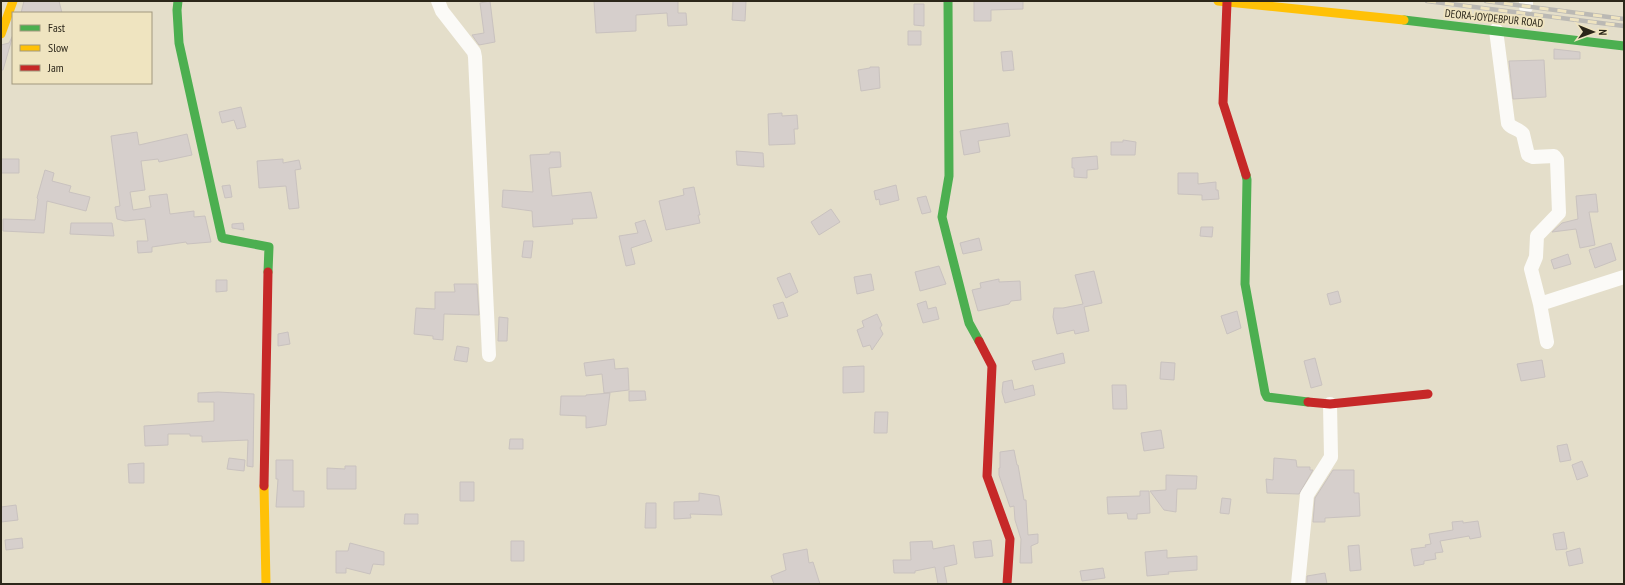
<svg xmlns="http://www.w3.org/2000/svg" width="1625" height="585" viewBox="0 0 1625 585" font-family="'PT Sans Narrow',sans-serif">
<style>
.building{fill:#d6cfcc;stroke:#c9c2bf}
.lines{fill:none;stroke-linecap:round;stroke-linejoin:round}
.street{stroke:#fbfaf7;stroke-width:14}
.fast{stroke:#4caf50;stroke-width:9}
.slow{stroke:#ffc107;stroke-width:9}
.jam{stroke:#c62828;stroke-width:9}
.rail-casing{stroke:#bbb9b4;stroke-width:4.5}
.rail{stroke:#efe4c0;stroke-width:3;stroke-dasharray:9;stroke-linecap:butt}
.labels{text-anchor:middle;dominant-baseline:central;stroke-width:4;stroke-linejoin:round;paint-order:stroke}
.street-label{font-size:11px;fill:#2c271a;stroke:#efe4c0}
</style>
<rect width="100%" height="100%" fill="#e4deca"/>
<!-- building -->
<path class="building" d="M24,1H59L62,13H21Z
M490,1L495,42L479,45L472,35L484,33L480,3Z
M594,1H678V13H686L687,25L668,26L667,13L636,15V31L596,33Z
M733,1H746L745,21L732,20Z
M974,1H1023V9L991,10V21H974Z
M914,4H924V26L914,25Z
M908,31H921V45H908Z
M13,35L3,70H1V45L9,43Z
M1554,49L1580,52V59H1554Z
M1012,51L1014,70L1003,71L1001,52Z
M1544,60L1546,97L1513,99L1509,61Z
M870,67H879L880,88L861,91L858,70L870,68Z
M241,107L246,127L237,129L234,120L222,123L219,112Z
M782,113V116L797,115L798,129H794L795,144L769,145L768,114Z
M1008,123L1010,136L978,141L980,152L964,155L960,131Z
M137,132L139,145L187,134L192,155L159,162L158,159L141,161L145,190L130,192L133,210L151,207L149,196L167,194L170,214L194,211V217L205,216L211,242L187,244L186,242L152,247V252L138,253L137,241H148L145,219L125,221L117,219L115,207L120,206L111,136Z
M1123,140L1136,142L1135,155H1111V142H1123Z
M736,151L763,153L764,167L737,165Z
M550,152H560L561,167L549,168L552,196L591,192L597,218L572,219L573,224L533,227L532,211L502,207L503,190L533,192L530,155L550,154Z
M1097,156L1098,169L1087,170V178L1074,177V168H1072V158Z
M1,159H19V173H1Z
M283,159V163L299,160L301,169L295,170L299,208L289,209L286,186L259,188L257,161Z
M45,170L54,173L52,181L71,186L69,192L90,197L86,211L47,201L44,233L3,231V219L35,220L38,199L37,198Z
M1178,173H1198V184L1216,182V190H1218L1219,199L1202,200V195L1178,194Z
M230,185L232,197L225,198L222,186Z
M896,185L899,200L880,205L879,199L876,200L874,191Z
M694,187L700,215H698L700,223L666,230L659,201L684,195L683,189Z
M1596,194L1598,212H1589L1595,245L1580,248L1576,229L1552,232L1562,223L1578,219L1576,196Z
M926,196L931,212L922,214L917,198Z
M831,209L840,222L819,235L811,222Z
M645,220L652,241L631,248L635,264L626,266L619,236L638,233L635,223Z
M71,223H112L114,236L70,234Z
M243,223L244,230L232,228V224Z
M1201,227H1213L1212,237L1200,236Z
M979,238L982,250L963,254L960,243Z
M524,241H533L531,258L522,257Z
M1611,243L1616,260L1595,268L1589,250Z
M1568,254L1571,264L1554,269L1551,260Z
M939,266L946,284L920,291L915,272Z
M1094,271L1102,303L1084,307L1089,331L1075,334L1074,330L1057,334L1053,317L1054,308H1063L1083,304L1075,275Z
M790,273L798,292L786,298L777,278Z
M871,274L874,290L857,294L854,277Z
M999,279V282L1020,281L1021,300L1011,301L1009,304L978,311L972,290L981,288L980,283Z
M216,280H227V291L216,292Z
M454,284H477L479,315L444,314L443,340L433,339V336L414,334L416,308L435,309V292H455Z
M1338,291L1341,302L1330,305L1327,294Z
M926,301L928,309L936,307L939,319L923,323L917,304Z
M783,302L788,316L778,319L773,305Z
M1237,311L1241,328L1227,334L1221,316Z
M877,314L882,325L880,328L883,334L872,350L870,345L863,347L857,330L864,327L862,321Z
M499,317L508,318L507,341H498Z
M288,332L290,344L278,346V334Z
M457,346L469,348L467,362L454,360Z
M1063,353L1065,363L1035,370L1032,361Z
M1315,358L1322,385L1311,388L1304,361Z
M614,359L615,369L628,368L629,390L604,393L602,374L586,376L584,363Z
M1542,360L1545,377L1521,381L1517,364Z
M1161,362L1175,363L1174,380L1160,379Z
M864,366V392L843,393V367Z
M1012,380L1014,390L1033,385L1035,395L1005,403L1002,392L1003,382Z
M1112,385H1126L1127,409H1113Z
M629,391H645L646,400L629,401Z
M218,392L254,394L253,467L247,466L248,440L202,442V436H190V434H168V445L145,446L144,426L214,421V402H198V393Z
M610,393L606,425L586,428V416L560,415L561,396H586V395Z
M875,412H888L887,433H874Z
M1161,430L1164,448L1144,451L1141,433Z
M510,439H523V449H509Z
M1567,444L1571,460L1560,462L1557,446Z
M1014,450L1017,465H1018L1024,500H1026L1028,535L1038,534V543L1031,546L1032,563H1020L1021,539L1015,520L1014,506L1010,507L999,475V468H1000V452Z
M229,458L245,460L244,471L227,469Z
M1274,458L1296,460L1297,467H1310V470H1313L1299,494L1267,493L1266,479L1273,480Z
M276,460H293V491H304V507H276L278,479H276Z
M1582,461L1588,476L1577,480L1572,465Z
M144,463V483H129L128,464Z
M345,466H356V489H327V468L345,469Z
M1333,470H1354V493H1359L1360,516L1325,518V522H1313L1315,498Z
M1166,475L1197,476L1196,489H1177L1176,512L1164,510L1150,491L1166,490Z
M460,482H474V501H460Z
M1140,491H1149L1150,513L1137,514V519H1128L1127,513L1108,514L1107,497L1140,496Z
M699,493L719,496L722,515L690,514L691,518L674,519V502L699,501Z
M1222,498L1231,499L1229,514L1220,513Z
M646,503H656V528H645Z
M16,505L18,520L1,522V507Z
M405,514H418V524H404Z
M1463,521V523L1478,521L1481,537L1470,539L1469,536L1440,541L1443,552L1435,553L1436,559L1424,561V564L1414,566L1411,549L1426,547L1425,545L1431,544L1429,534L1453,530L1452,522Z
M1564,532L1567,549L1556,550L1553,534Z
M22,538L23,548L6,550L5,540Z
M991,540L993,556L975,558L973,542Z
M511,541H524V561H511Z
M932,541L933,549L954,545L957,564L944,567L947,584H938L935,567L915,571V573H894L893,560H911L910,542Z
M350,543L384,552V565L373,564L370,574L346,568V573H336V551H348Z
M1359,545L1361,570L1350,571L1348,546Z
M1580,548L1583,563L1569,566L1566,552Z
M807,549L809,563L813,562L820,584H774L771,576L786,570L783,554Z
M1167,550V558L1197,556V570L1168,572L1169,574L1147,576L1145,552Z
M1103,568L1105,578L1082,581L1080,571Z
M1325,573L1327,584H1307V576Z"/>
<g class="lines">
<!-- street -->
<path class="street" d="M438,1L442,11L474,52L475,57L489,355
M1526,1V7
M1496,30L1508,123C1511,129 1519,128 1523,134L1528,155L1533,157L1554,156L1557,160L1559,213L1537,236L1536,257L1531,269L1540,304L1547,342
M1540,304L1624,277
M1298,584L1307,495L1331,457L1330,404"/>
<!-- fast -->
<path class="fast" d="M178,1L177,10L179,43L222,238L269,247L268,272
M948,1L949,176L942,217L969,323L979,341
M1404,20L1624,46
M1246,175L1247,180L1245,284L1265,393L1267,397L1308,402"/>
<!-- slow -->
<path class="slow" d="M1218,1L1404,20
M1,34L13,1
M264,486L266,584"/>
<!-- jam -->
<path class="jam" d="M1227,2L1223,103L1246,175
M979,341L992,366L987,476L1010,539L1007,584
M1308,402L1330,404L1428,394
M264,486L268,272"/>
<!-- rail casing -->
<g class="rail-casing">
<path id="rail" d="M1427,1L1624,26
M1486,1L1624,19"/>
</g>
<!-- rail -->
<use href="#rail" class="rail"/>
</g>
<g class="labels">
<!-- street labels -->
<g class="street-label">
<text transform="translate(1494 18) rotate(6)">DEORA-JOYDEBPUR ROAD</text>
</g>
</g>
<!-- border -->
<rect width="1625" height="585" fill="none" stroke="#2c271a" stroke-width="4"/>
<!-- legend -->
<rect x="12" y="12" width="140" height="72" fill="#efe4c0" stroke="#a1987e"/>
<rect x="20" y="25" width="20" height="6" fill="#4caf50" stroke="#a1987e"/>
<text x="48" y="32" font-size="12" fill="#2c271a">Fast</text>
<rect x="20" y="45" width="20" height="6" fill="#ffc107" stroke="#a1987e"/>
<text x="48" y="52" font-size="12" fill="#2c271a">Slow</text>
<rect x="20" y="65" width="20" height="6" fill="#c62828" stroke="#a1987e"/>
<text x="48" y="72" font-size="12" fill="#2c271a">Jam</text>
<!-- north arrow -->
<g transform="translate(1593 32) rotate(91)" stroke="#efe4c0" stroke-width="3" paint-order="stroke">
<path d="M0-3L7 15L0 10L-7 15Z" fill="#2c271a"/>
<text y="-6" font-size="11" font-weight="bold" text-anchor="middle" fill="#2c271a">N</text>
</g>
</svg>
